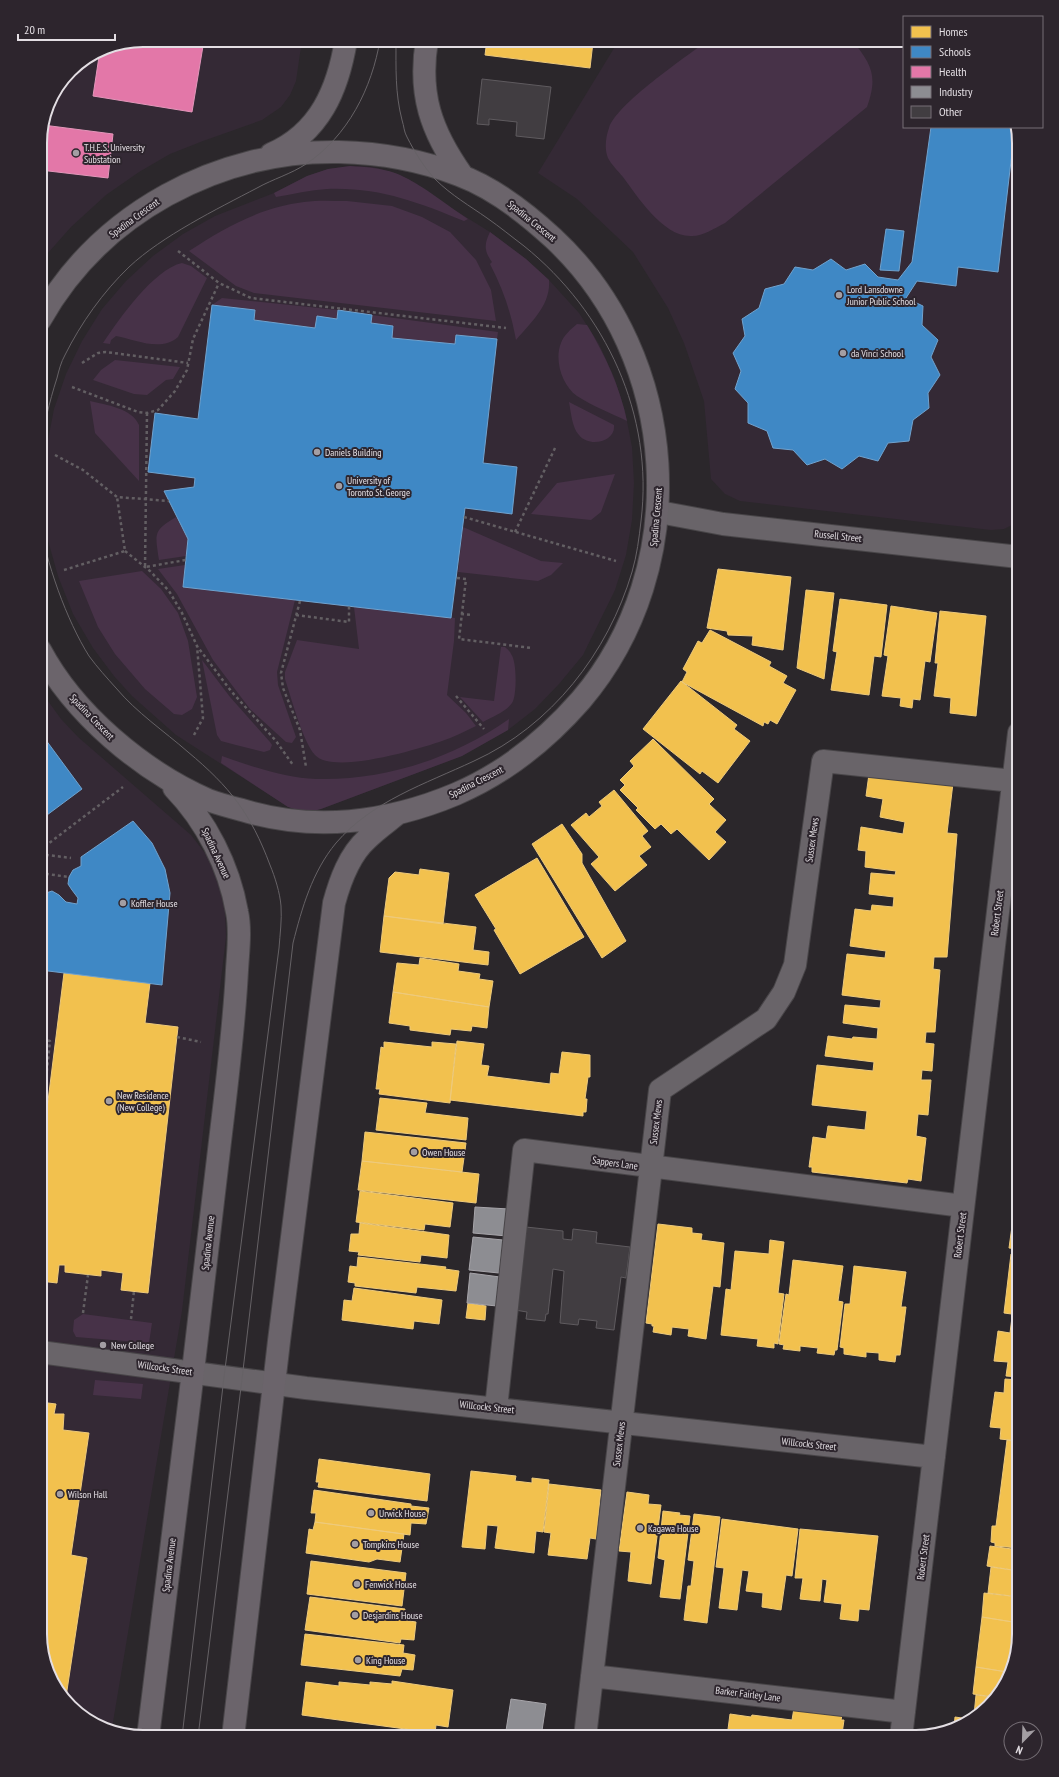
<svg xmlns="http://www.w3.org/2000/svg" width="1059" height="1777" viewBox="0 0 1059 1777" font-family="'PT Sans Narrow',sans-serif">
<style>
.built{fill:#342935}
.green{fill:#473248}
.homes{fill:#f2c14e;stroke:#eeca7b}
.schools{fill:#3f88c5;stroke:#70a2ce}
.health{fill:#e377a8;stroke:#e396ba}
.industry{fill:#8d8d92;stroke:#a7a5aa}
.building{fill:#413d41;stroke:#5f5b5f}
.lines{fill:none;stroke-linecap:round;stroke-linejoin:round}
.minor-casing{stroke:#484548;stroke-width:24}
.major-casing{stroke:#484548;stroke-width:24}
.path{stroke:#635f63;stroke-width:2.5;stroke-dasharray:3 3;stroke-linecap:butt}
.minor{stroke:#696469;stroke-width:22}
.major{stroke:#6b646b;stroke-width:22}
.tram{stroke:#666266;stroke-width:1}
.poi-dot{fill:#a39ea3;stroke:#2d252d;stroke-width:1.5}
.labels{text-anchor:middle;dominant-baseline:central;stroke-width:4;stroke-linejoin:round;paint-order:stroke}
.poi-label{font-size:10px;fill:#e3dee3;stroke:#2d252d;text-anchor:start}
.street-label{font-size:10px;fill:#e3dee3;stroke:#2d252d}
.rim{fill:none;stroke:#e3dee3;stroke-width:2}
</style>
<rect width="100%" height="100%" fill="#2b272b"/>
<!-- built -->
<path class="built" d="M144,40H302L296,81L290,95L281,107L262,120L203,141L170,154L139,172L106,195L71,227L40,262V137L48,104L70,70L104,48Z
M619,40H904V127H1015L1019,144V518L1014,524L1004,529L991,530L740,501L725,494L711,479L704,401L684,343L668,308L633,252L577,199L538,173Z
M350,166L372,167L395,173L416,183L435,198L490,232L526,259L549,280L579,313L599,344L614,377L625,411L632,447L634,483L632,520L626,555L615,590L583,655L559,684L535,709L508,730L462,756L321,809L288,807L279,801L176,735L132,696L114,676L93,648L73,614L58,576L47,537L44,490L47,445L54,409L66,374L82,341L102,309L126,281L153,256L183,234L215,216L274,193L307,176L328,169Z
M40,690L61,719L78,737L191,835L208,857L220,889L225,909L226,937L182,1311L112,1728L86,1719L51,1679L40,1633Z"/>
<!-- green -->
<path class="green" d="M708,40H852C872,65 878,76 867,107L725,223C715,228 703,236 692,236C664,238 637,196 623,177C618,171 611,164 608,158C604,149 606,136 609,128C617,103 685,58 708,40Z
M350,166C365,167 381,168 395,173C419,182 445,204 468,219L464,221C417,202 379,187 327,189C310,190 293,194 276,197L274,193L307,176L328,169Z
M347,201L392,206L422,217L450,232L476,260L491,290L496,321L254,293L236,286L189,251C224,228 261,207 304,202C318,200 333,201 347,201Z
M490,232L526,259L549,280C551,305 531,322 516,340C511,312 503,289 490,264L492,262C484,251 484,244 490,232Z
M182,263L191,266L207,278L178,337C161,352 136,340 116,336L111,340L110,344L103,343C119,319 154,269 182,263Z
M222,298L338,310L337,319L317,317L315,328L254,320L255,310L212,305Z
M372,315L498,332L497,339L456,335L455,344L392,338L393,326L371,323Z
M577,324L587,325C605,355 620,387 627,421C611,413 592,406 577,396C562,385 554,360 561,343C564,335 571,329 577,324Z
M115,360L180,367L173,379L166,380L147,395L134,394L93,380L101,370Z
M90,401C106,405 132,408 139,425V481L95,433Z
M569,402L614,425C616,442 589,448 579,435C572,428 571,412 569,402Z
M615,474L601,512L591,520L531,514L557,483Z
M176,517L188,539L186,556L159,560C155,533 153,531 176,517Z
M463,527L541,561L563,563L551,575L538,581L458,572Z
M185,565L183,587L295,600L277,672L278,685L296,737L292,743L286,742L250,709L213,660L177,594L158,569Z
M142,571L161,589L178,613L188,641L197,697L192,709L182,715L174,714L145,689L115,654L98,627L79,581Z
M354,607L455,618L454,641L447,695L466,713L476,726C465,731 454,737 442,741C419,749 333,775 315,755C303,742 291,697 285,679V672L297,640L359,649Z
M501,647H505C507,649 510,651 511,654C517,661 517,696 512,703C506,712 492,717 483,722L460,697L494,701Z
M202,660L230,697L270,742L272,745L270,750L264,752L236,745L221,741L217,735Z
M509,719L508,730L462,756L321,809L314,811L297,810L288,807L221,763L222,756C250,766 285,778 316,779C384,781 454,758 509,719Z
M83,1314L152,1323L149,1343L76,1337L73,1331L74,1320Z
M95,1380L143,1384L141,1399L93,1395Z"/>
<!-- homes -->
<path class="homes" d="M487,40H611V44L593,42L590,68L485,55Z
M718,569L791,577L783,650L752,645L753,636L728,635L727,631L707,628Z
M806,590L834,593L824,679L797,668Z
M840,599L887,605L881,657L874,656L869,695L831,690L837,652L833,651Z
M891,606L937,613L930,662L925,661L920,700L913,699L912,708L900,706L901,698L882,696L888,656L884,655Z
M940,611L986,616L976,716L950,713L951,698L934,696L938,663H935Z
M710,630L771,662L769,666L787,676L783,683L796,690L777,724L770,720L768,724L764,722L763,726L682,682L687,672L683,669L698,641L702,643Z
M681,681L737,725L734,729L750,741L718,783L702,771L700,774L643,729Z
M653,739L714,799L709,804L726,820L715,832L726,842L709,860L677,829L671,834L661,824L655,829L636,810L638,808L620,790L625,785L620,780L634,766L630,761Z
M869,774L953,783L947,833L957,834L947,957H934L933,969L940,970L935,1032H926L925,1043L934,1044L932,1071L922,1070L921,1080H931L928,1115L918,1114L916,1136L926,1138L921,1181L908,1179L907,1183L812,1172V1167H809L813,1137L826,1139L828,1126L865,1130L867,1111L812,1105L817,1065L873,1071L874,1062L825,1056L828,1036L852,1039L853,1037L877,1039L878,1028L843,1023L845,1005L880,1008L881,1000L842,995L847,954L885,958L886,951L850,946L855,909L871,911L872,905L893,907L894,897L869,894L871,873L895,875L896,871L865,867L866,851L858,850L861,827L903,834L905,822L880,817L883,799L866,796Z
M614,790L648,831L642,836L651,847L639,856L647,865L615,891L591,864L599,857L571,825L586,813L589,817L602,806L599,802Z
M562,824L582,854V863L626,941L602,958L532,844Z
M537,858L584,937L520,974L494,930L496,929L475,895Z
M420,869L449,873L443,924L384,916L389,878L395,872L419,875Z
M384,916L476,927L473,950L489,952L488,965L380,952Z
M420,958L459,964L458,971L480,974L479,979L493,981L489,1007L393,992L397,963L419,965Z
M64,973L150,983L145,1023L178,1027L148,1293L121,1290L123,1273L101,1270V1276L65,1272V1265H59L57,1283L40,1281V1165Z
M393,992L489,1007L487,1028L472,1026L471,1031L451,1029L450,1035L410,1030V1026L389,1023Z
M457,1041L484,1044L481,1065L489,1066L487,1076L550,1084L551,1073L559,1074L562,1052L590,1055V1077H588L585,1099H587L586,1112H583V1116L450,1100Z
M384,1042L432,1047V1042L456,1044L450,1103L379,1094L380,1089H376L381,1047L384,1048Z
M380,1098L427,1103L425,1113L468,1118L466,1140L376,1130Z
M365,1132L466,1143L462,1172L362,1161Z
M362,1161L479,1174L476,1203L358,1190Z
M360,1191L453,1203L450,1227L425,1224L424,1230L356,1222Z
M1013,1219L1019,1220V1249L1009,1248Z
M360,1223L449,1235L447,1258L421,1255L420,1262L358,1255L359,1252L349,1251L351,1234H359Z
M658,1224L692,1228V1233L702,1234L701,1240L724,1243L720,1287L713,1286L706,1339L688,1336L689,1329L672,1327L671,1335L653,1332L654,1326H652V1324L646,1323Z
M770,1240L784,1242L778,1293L784,1294L778,1344L774,1343V1348L757,1346L758,1339L721,1335L726,1289L731,1290L735,1251L769,1254Z
M1011,1254L1019,1255V1315L1004,1313Z
M358,1257L446,1267L445,1269L459,1271L456,1291L417,1287L416,1293L355,1286V1283L348,1282L350,1266L357,1267Z
M793,1260L843,1266L838,1301L843,1302L837,1350H835L834,1355L817,1353L818,1348L800,1346V1351L783,1349L784,1345L779,1344L786,1294L789,1295Z
M854,1266L906,1272L901,1307H906L900,1355H896L895,1362L879,1360V1353L866,1352V1357L844,1354V1348L840,1347L845,1304H850Z
M354,1288L442,1300L439,1324L414,1321L413,1329L342,1320L344,1300L352,1301Z
M468,1303L486,1306L485,1320L466,1318Z
M1012,1317L1019,1318V1377L1006,1376L1008,1362L994,1361L998,1331L1010,1333Z
M1005,1379L1019,1380V1441L1000,1439L1001,1428L990,1427L995,1392L1004,1393Z
M40,1402L56,1404L54,1414H64L63,1430L89,1433L71,1555L87,1558L66,1697L51,1679L40,1634Z
M1007,1440L1019,1442V1548L995,1546V1543L991,1542L992,1526H996Z
M319,1459L430,1474L427,1501L318,1487L319,1482H316Z
M471,1471L516,1476L515,1481L532,1483V1478L549,1480L543,1532L536,1531L534,1553L495,1548L498,1526L487,1525L485,1549L462,1547Z
M549,1484L601,1490L596,1539L590,1538L587,1559L548,1555L551,1533L544,1532Z
M314,1490L411,1504V1506L429,1508L426,1524L411,1523L410,1535L315,1522L316,1513H311Z
M627,1492L649,1495L648,1504L661,1505L651,1584L628,1581L631,1552L619,1551Z
M663,1511L680,1513L679,1515L690,1516L680,1599L660,1597L665,1560L658,1558Z
M694,1514L720,1517L707,1623L684,1620L688,1586H691L694,1561L688,1560Z
M722,1519L798,1529L792,1576L786,1575L781,1610L762,1607L763,1593L746,1591L749,1571L742,1570L737,1610L719,1608L724,1568L716,1567Z
M315,1522L404,1534L400,1562L377,1559L369,1562L306,1553L309,1529L313,1530Z
M800,1529L878,1536L869,1610L859,1609L858,1621L840,1619L842,1604L824,1602L827,1580L822,1579L820,1601L800,1599L803,1578H795Z
M990,1546L1019,1550V1571L987,1566Z
M311,1561L406,1573L402,1606L307,1594Z
M991,1567L1019,1571V1597L988,1593Z
M984,1593L1019,1597V1623L982,1617Z
M310,1597L405,1609L403,1620L416,1622L414,1640L401,1639L400,1643L305,1630Z
M982,1617L1019,1623V1634L1007,1672L976,1667Z
M305,1634L404,1645L403,1653L415,1655L413,1670L402,1669L400,1676L301,1665Z
M976,1667L1007,1672L1002,1691L994,1697L973,1694Z
M392,1681L453,1690L448,1727L436,1725L435,1733L302,1715L306,1682L339,1686V1682L370,1685V1682L392,1684Z
M976,1695L994,1697L974,1715Z
M794,1708L842,1715L841,1720H844L842,1734L852,1737H727L730,1714L751,1717L752,1715L792,1720Z
M955,1717L969,1719L961,1726L954,1728Z"/>
<!-- schools -->
<path class="schools" d="M931,127H1015L998,272L958,267L956,286L917,281L906,298L923,306L922,325L938,340L931,357L940,375L928,393L929,408L913,420L909,441L888,443L878,461L859,456L842,469L825,459L807,465L793,450L773,448L767,431L748,423V403L735,389L741,371L733,353L745,336L742,319L759,308L765,289L784,284L795,267L813,270L831,259L846,270L865,264L878,277L898,280L912,262Z
M886,229L904,231L899,271L880,270Z
M212,305L255,310L254,320L315,328L317,316L337,319L338,310L372,315L371,323L393,326L392,338L455,344L456,335L497,339L483,463L517,467L512,514L465,508L451,618L183,587L188,539L164,491L194,487L195,478L148,472L155,413L198,419Z
M40,732L82,789L47,815L46,814L40,818Z
M133,821L152,843L165,869L170,893L162,985L40,970V897L43,894L52,891L59,895L66,902L77,904L78,898L72,890L68,884L69,877L73,870L81,866V857Z"/>
<!-- health -->
<path class="health" d="M144,40H204L192,112L93,96L100,50L104,48Z
M43,125L113,134L108,178L40,170V137Z"/>
<!-- industry -->
<path class="industry" d="M475,1207L509,1209L507,1236L473,1233Z
M473,1237L503,1240L499,1273L469,1270Z
M470,1273L500,1277L497,1306L467,1303Z
M511,1699L546,1704L541,1737H505Z"/>
<!-- building -->
<path class="building" d="M482,79L551,87L544,139L516,136L517,122L489,119V125L477,124Z
M526,1227L563,1231V1239L572,1240L573,1229L597,1232L596,1243L630,1247L626,1278L621,1277L614,1330L596,1328L597,1321L579,1319L578,1325L560,1323L564,1271L553,1269L548,1314H546L545,1321L526,1319L527,1312L515,1310Z"/>
<g class="lines">
<!-- minor casing -->
<g class="minor-casing">
<path id="minor" d="M659,512L723,524L1019,557
M40,1352L306,1388L934,1457
M496,1408L524,1150L963,1206
M592,1676L904,1712
M585,1737L660,1090L766,1019L784,992L795,965L823,761L1013,781
M901,1737L1019,733"/>
</g>
<!-- major casing -->
<g class="major-casing">
<path id="major" d="M427,40C418,94 431,131 462,175
M271,154C320,133 338,89 346,40
M40,650C74,714 142,771 208,800C219,804 230,807 242,810C313,832 387,823 456,794C505,773 546,740 581,700C694,567 681,357 553,238C526,213 494,188 459,175C421,160 380,153 339,152C218,150 100,213 40,320
M148,1737C172,1541 197,1346 219,1150C226,1090 234,1031 237,970C238,952 241,930 237,912C229,866 206,821 174,788
M233,1737L279,1341L334,903C340,881 349,855 367,839C376,830 386,823 396,815"/>
</g>
<!-- path -->
<path class="path" d="M178,251L219,283L251,298L506,328
M82,363L98,353L106,352L188,363
M72,387L138,412L147,413L158,410L175,391L187,370L193,339L219,283
M147,413L145,567L186,560
M55,455L83,470L117,497L169,501
M464,517L616,561
M515,532L556,446
M125,551L150,571L169,591L182,613L197,646L231,691L276,741L293,765
M64,570L125,551L117,497
M457,578L466,579L459,639L532,648
M300,601L281,673L283,688L300,730L306,767
M461,614L472,615
M296,615L349,622V606
M456,696L484,729
M194,735L203,718L197,646
M40,850L123,787
M40,854L71,858
M40,873L69,877
M177,1037L201,1042
M40,1137L50,1041L40,1039
M83,1313L88,1275
M131,1319L134,1291"/>
<!-- minor -->
<use href="#minor" class="minor"/>
<!-- major -->
<use href="#major" class="major"/>
<!-- tram -->
<path class="tram" d="M40,451C44,425 49,403 57,378C59,370 61,362 65,355C81,323 103,292 129,267C162,236 217,209 257,188C273,179 291,174 306,164C348,136 372,88 380,40
M40,520C45,561 67,621 89,656C97,667 107,678 116,688C137,713 164,731 188,752C230,787 251,814 270,865C275,877 280,893 281,906C282,920 280,934 279,948L224,1377L182,1737
M198,1737L242,1379L293,943C302,908 312,872 336,843C372,801 425,784 474,761C551,726 608,653 632,572C637,555 639,538 641,521C654,415 606,312 524,246C512,237 500,227 487,218C470,206 451,195 436,180C425,169 414,151 407,137C404,132 404,126 402,120C395,93 396,68 396,40"/>
</g>
<!-- markers -->
<g class="poi-dot">
<circle cx="76" cy="153" r="4"/>
<circle cx="839" cy="295" r="4"/>
<circle cx="843" cy="353" r="4"/>
<circle cx="317" cy="452" r="4"/>
<circle cx="339" cy="486" r="4"/>
<circle cx="123" cy="903" r="4"/>
<circle cx="109" cy="1101" r="4"/>
<circle cx="414" cy="1152" r="4"/>
<circle cx="103" cy="1345" r="4"/>
<circle cx="60" cy="1494" r="4"/>
<circle cx="371" cy="1513" r="4"/>
<circle cx="640" cy="1528" r="4"/>
<circle cx="355" cy="1544" r="4"/>
<circle cx="357" cy="1584" r="4"/>
<circle cx="355" cy="1615" r="4"/>
<circle cx="358" cy="1660" r="4"/>
</g>
<g class="labels">
<!-- poi labels -->
<g class="poi-label">
<text x="84" y="147">T.H.E.S. University<tspan x="84" dy="12">Substation</tspan></text>
<text x="847" y="289">Lord Lansdowne<tspan x="847" dy="12">Junior Public School</tspan></text>
<text x="851" y="353">da Vinci School</text>
<text x="325" y="452">Daniels Building</text>
<text x="347" y="480">University of<tspan x="347" dy="12">Toronto St. George</tspan></text>
<text x="131" y="903">Koffler House</text>
<text x="117" y="1095">New Residence<tspan x="117" dy="12">(New College)</tspan></text>
<text x="422" y="1152">Owen House</text>
<text x="111" y="1345">New College</text>
<text x="68" y="1494">Wilson Hall</text>
<text x="379" y="1513">Urwick House</text>
<text x="648" y="1528">Kagawa House</text>
<text x="363" y="1544">Tompkins House</text>
<text x="365" y="1584">Fenwick House</text>
<text x="363" y="1615">Desjardins House</text>
<text x="366" y="1660">King House</text>
</g>
<!-- street labels -->
<g class="street-label">
<text transform="translate(134 218) rotate(-36)">Spadina Crescent</text>
<text transform="translate(532 221) rotate(39)">Spadina Crescent</text>
<text transform="translate(656 517) rotate(-85)">Spadina Crescent</text>
<text transform="translate(838 536) rotate(6)">Russell Street</text>
<text transform="translate(92 717) rotate(46)">Spadina Crescent</text>
<text transform="translate(476 782) rotate(-27)">Spadina Crescent</text>
<text transform="translate(812 840) rotate(-82)">Sussex Mews</text>
<text transform="translate(216 853) rotate(65)">Spadina Avenue</text>
<text transform="translate(997 913) rotate(-83)">Robert Street</text>
<text transform="translate(656 1122) rotate(-83)">Sussex Mews</text>
<text transform="translate(615 1163) rotate(8)">Sappers Lane</text>
<text transform="translate(960 1235) rotate(-83)">Robert Street</text>
<text transform="translate(208 1243) rotate(-84)">Spadina Avenue</text>
<text transform="translate(165 1368) rotate(8)">Willcocks Street</text>
<text transform="translate(487 1407) rotate(6)">Willcocks Street</text>
<text transform="translate(619 1444) rotate(-83)">Sussex Mews</text>
<text transform="translate(809 1444) rotate(6)">Willcocks Street</text>
<text transform="translate(923 1557) rotate(-83)">Robert Street</text>
<text transform="translate(169 1565) rotate(-83)">Spadina Avenue</text>
<text transform="translate(748 1694) rotate(7)">Barker Fairley Lane</text>
</g>
</g>
<!-- crop -->
<path d="M0 0H1059V1777H0ZM143 47H916A96 96 0 0 1 1012 143V1634A96 96 0 0 1 916 1730H143A96 96 0 0 1 47 1634V143A96 96 0 0 1 143 47Z" fill="#2d252d" fill-rule="evenodd"/>
<path class="rim" d="M143 47H916A96 96 0 0 1 1012 143V1634A96 96 0 0 1 916 1730H143A96 96 0 0 1 47 1634V143A96 96 0 0 1 143 47Z"/>
<!-- legend -->
<rect x="903" y="16" width="140" height="112" fill="#2d252d" stroke="#766f76"/>
<rect x="911" y="26" width="20" height="12" fill="#f2c14e" stroke="#766f76"/>
<text x="939" y="36" font-size="12" fill="#e3dee3">Homes</text>
<rect x="911" y="46" width="20" height="12" fill="#3f88c5" stroke="#766f76"/>
<text x="939" y="56" font-size="12" fill="#e3dee3">Schools</text>
<rect x="911" y="66" width="20" height="12" fill="#e377a8" stroke="#766f76"/>
<text x="939" y="76" font-size="12" fill="#e3dee3">Health</text>
<rect x="911" y="86" width="20" height="12" fill="#8d8d92" stroke="#766f76"/>
<text x="939" y="96" font-size="12" fill="#e3dee3">Industry</text>
<rect x="911" y="106" width="20" height="12" fill="#413d41" stroke="#766f76"/>
<text x="939" y="116" font-size="12" fill="#e3dee3">Other</text>
<!-- north arrow -->
<g transform="translate(1023 1741) rotate(203)"><circle r="19" fill="#2d252d" stroke="#766f76"/>
<path d="M0-3L7 15L0 10L-7 15Z" fill="#a39ea3"/>
<text y="-6" font-size="11" font-weight="bold" text-anchor="middle" fill="#e3dee3">N</text>
</g>
<!-- scale -->
<path d="M18 34v6h97v-6" fill="none" stroke="#e3dee3" stroke-width="2"/>
<text x="24" y="34" font-size="12" fill="#e3dee3" stroke="#2d252d" stroke-width="3" paint-order="stroke">20 m</text>
</svg>
